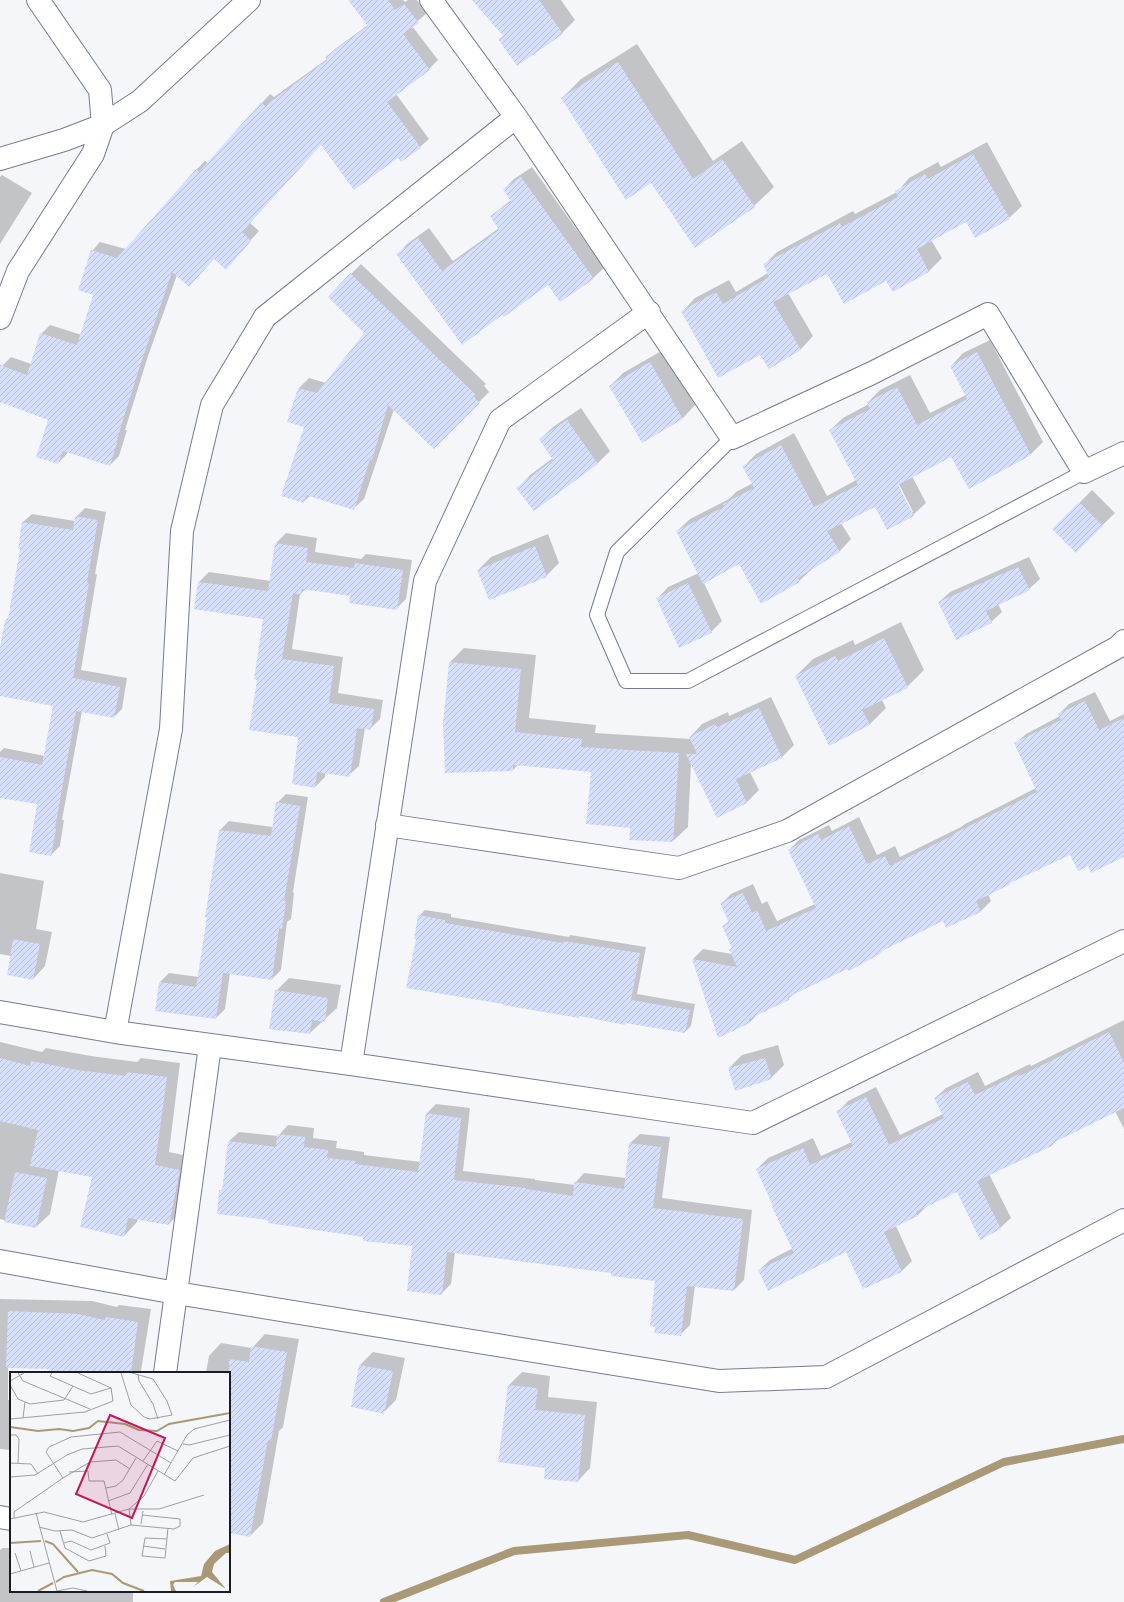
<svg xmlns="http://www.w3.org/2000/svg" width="1124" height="1602" viewBox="0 0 1124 1602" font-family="Quicksand,sans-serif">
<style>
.shadow{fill:#0003;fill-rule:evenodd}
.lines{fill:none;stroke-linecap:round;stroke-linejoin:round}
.stream{stroke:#aa9976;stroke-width:8}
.building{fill:url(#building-hatch)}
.service-casing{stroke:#757c91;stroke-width:16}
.minor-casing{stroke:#757c91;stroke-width:24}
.service{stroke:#fff;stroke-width:14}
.minor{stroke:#fff;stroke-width:22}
.inset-river{fill:none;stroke:#aa9976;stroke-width:2}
.inset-road{fill:none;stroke:#9c9fa4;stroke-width:1}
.view{fill:#c2185b;fill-opacity:0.15;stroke:#c2185b;stroke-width:2}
.inset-edge{fill:none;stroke:#191c24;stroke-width:2}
</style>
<defs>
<pattern id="building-hatch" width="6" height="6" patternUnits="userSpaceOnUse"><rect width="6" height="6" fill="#d6e0fe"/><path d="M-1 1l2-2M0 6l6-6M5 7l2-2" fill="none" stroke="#b7c0da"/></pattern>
</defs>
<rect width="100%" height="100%" fill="#f4f6fa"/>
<!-- shadow -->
<path class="shadow" d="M350,0H403L405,2L408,0H417L427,13L412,26L438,60L429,69L396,94L429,139L420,147L398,157L321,144L250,223L259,231L234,259L214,258L177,275L148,356L125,430H127L119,456L110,465L68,451L67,454L58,463L49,419L0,401V371L2,366L11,357L31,364L41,334L50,325L82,335L95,294L92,251L100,242L126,249L196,170L205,161L208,163L270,94L274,97L327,59L326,58L335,49L368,25Z
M474,0H561L575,20L562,33L499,39L504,35Z
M637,44L713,161L742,141L774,187L754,206L652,182L562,98L581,79Z
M987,142L1022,206L1009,218L966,221L931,240L942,258L929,271L893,291L887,279L827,272L788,293L813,336L801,349L769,367L761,353L683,311L695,298L729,280L736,292L768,273L764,265L777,252L853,211L855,214L897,192L909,178L938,162L941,167Z
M532,167L604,268L593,278L549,283L504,316L397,255L407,244L429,228L453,261L499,228L491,216L511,200L504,189L514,179Z
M2,175L32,193L0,244V177Z
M361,264L486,384L484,386L489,392L434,448L394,409L364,499L353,509L310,496L303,502L305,427L299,388L309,378L326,383L366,333L329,296Z
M990,340L1043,442L1030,455L951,456L912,476L926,503L913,515L875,505L841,523L851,539L839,552L812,569L799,581L739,563L704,583L722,621L711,632L657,599L668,587L699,573L677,531L690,519L729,499L736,492L753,483L744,466L756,454L794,433L827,496L856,480L830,430L843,418L869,404L868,402L880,390L910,375L930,413L966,395L951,366L963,353ZM897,480L913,512H911L895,481Z
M663,350L695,405L683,418L643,441L610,386L623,373Z
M581,408L610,451L597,464L518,488L530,475L553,458L540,439L553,427Z
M1092,490L1115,513L1076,551L1054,529Z
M85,508L106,512L95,574H97L81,670L127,678L122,709L114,717L82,711L62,820H64L60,846L51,855L38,803L0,797V752L4,748L45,756L54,705L0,695V673L6,620L10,616L21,549L23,522L32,514L75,521L76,517Z
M286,533L317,538L315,552L361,559L366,554L412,560L406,599L396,609L351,595L306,589L300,594L292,649L343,657L338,693L383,700L380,719L370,729L365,728L359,766L349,775L325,772V777L315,787L299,738L258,679L264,619L195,609L199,582L209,572L271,581L276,543Z
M548,534L559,563L546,576L478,570L491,557Z
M1029,557L1040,579L1029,589L998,604L1002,612L991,622L939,602L950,592Z
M901,622L924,670L907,687L882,700L886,708L869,725L796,676L813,659L853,640L855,645Z
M464,648L536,655L529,718L596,725L595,733L691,739L690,737L702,724L728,712L729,716L771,697L794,745L781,758L750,772L759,790L747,802L717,816L691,762L688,827L673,841L631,827L592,771L519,764L513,770L450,662Z
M1095,692L1110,721L1124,714V845L1089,865L1071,853L1012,881L1009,884L988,894L991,901L981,911L947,927L943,920L884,948L880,953L795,993L788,999L758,1014L750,1022L719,1036L693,959L703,949L732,954L730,950L732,947L723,926L729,921L721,904L731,894L753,884L762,904L767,901L777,921L815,904L789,850L799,840L829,825L832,831L859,817L877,855L895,846L900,857L961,827L965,824L1036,788L1015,744L1026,734L1060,716L1059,714L1069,704Z
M286,794L308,797L293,892L294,893L291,919L287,922L281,970L272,979L230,973L225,1009L216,1018L160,982L169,973L199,977L220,830L229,821L273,827L277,803Z
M0,873L44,881L36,929L52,932L45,966L33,979L11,956L0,954Z
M425,910L451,914V917L569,937L570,935L646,947L637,994L695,1004L691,1026L685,1032L626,1022L625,1024L580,1015L578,1017L417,938L419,916Z
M289,978L341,985L337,1008L310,1033L276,991Z
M1124,1020V1129L1115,1111L1059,1138L1053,1144L989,1174L1011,1218L1000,1228L957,1191L928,1205L918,1215L896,1226L912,1261L902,1271L846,1250L759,1270L770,1260L793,1248L757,1169L768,1158L813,1138L821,1156L852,1142L838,1112L848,1101L876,1087L900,1135L943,1114L935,1098L946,1088L978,1072L985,1086L1030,1064L1031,1066Z
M0,1042L42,1052L46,1048L91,1056L137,1062L141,1058L180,1063L169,1152L193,1157L182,1210L169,1224L138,1219L137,1222L124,1236L93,1176L59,1170L50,1214L36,1227L0,1219Z
M778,1045L784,1065L771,1078L729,1068L742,1055Z
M436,1104L470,1108L463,1171L535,1179V1180L575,1185V1183L584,1173L626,1178L630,1143L640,1134L670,1137L662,1198L752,1210L744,1280L734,1290L695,1285L690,1325L680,1335L656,1280L613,1272L455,1252L451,1284L442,1293L413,1245L269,1219L220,1191L224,1187L229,1141L239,1132L278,1136L288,1125L314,1128L313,1138L337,1141L336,1148L364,1152V1155L421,1162L426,1114Z
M0,1299L92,1301L117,1307L119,1305L151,1309L141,1371L139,1373H49L50,1368L8,1367V1400H11V1450L0,1449Z
M265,1334L299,1339L283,1427L279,1431L263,1523L250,1536L229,1532V1373H206L209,1356L221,1343L252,1348Z
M373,1352L405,1358L396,1400L383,1413L352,1406L360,1365Z
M522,1372L550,1376L548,1397L597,1402L590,1468L578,1481L546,1467L509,1385Z
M3,1548H11V1591H133V1602H0V1550Z"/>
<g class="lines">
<!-- stream -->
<path class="stream" d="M384,1602L514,1551L688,1535L795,1560L1004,1462L1124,1439"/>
</g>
<!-- building -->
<path class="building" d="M348,0H388L395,10L404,4L419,23L403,34L430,70L387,102L421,148L401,162L398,158L354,190L321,145L242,232L251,241L226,270L214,259L189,287L172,272L140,366L117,439H118L110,466L63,451L58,464L36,457L48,420L0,402V365L27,375L40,333L77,345L93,295L78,290L91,250L117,258L196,169L199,172L261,102L265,106L327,60L325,57L368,26Z
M472,0H539L563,34L517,66L498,39L503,36Z
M618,62L693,179L722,159L755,207L695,248L651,183L626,200L561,98Z
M973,154L1010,219L975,238L966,222L917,249L929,272L893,292L886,281L844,304L827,274L773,302L801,350L769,369L760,355L718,378L681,311L716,292L723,304L769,277L763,264L840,223L842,227L898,197L895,191L925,174L928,179Z
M521,177L594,279L560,302L548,285L504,317L502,315L462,345L396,254L418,238L442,271L499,230L490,216L511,202L503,189Z
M350,273L476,395L474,397L480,403L434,449L388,405L372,460L370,459L354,510L306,495L304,503L281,496L304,427L287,422L298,388L317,393L364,333L328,297Z
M977,352L1031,455L969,489L951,457L898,485L914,516L887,530L875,507L827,531L840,552L798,578L800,582L761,604L739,564L703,584L676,531L724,507L723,504L754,488L742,466L781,445L814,507L858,485L829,430L870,409L867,402L897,387L917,425L967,399L950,366Z
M650,362L683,419L642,443L609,386Z
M567,420L598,464L534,511L516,488L553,460L539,439Z
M1079,502L1103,526L1076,553L1052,529Z
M75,516L98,520L87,582L89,583L73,678L120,687L114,718L76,711L55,828L56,829L51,856L29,852L37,804L0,798V757L42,765L53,706L0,696V647L5,620H8L20,549H18L22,522L73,530Z
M275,543L308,548L306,562L354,568L355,563L403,570L397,610L349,603L350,596L302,589L301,595L293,593L282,659L334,666L329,703L374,709L371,730L357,728L350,777L317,772L315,788L292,784L298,739H297V737L249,730L257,680L254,679L263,619L194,609L198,582L268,591Z
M535,546L547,577L489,600L477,570Z
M1018,567L1030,590L986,611L992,623L956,640L938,602Z
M688,583L712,633L679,648L656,598Z
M884,638L908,688L862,710L870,725L829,746L795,676L835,656L838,661Z
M449,662L521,669L515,732L582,739L581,747L679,753L673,842L629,840L630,828L586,824L591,772L513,765V771L445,773L443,724Z
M1085,701L1099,730L1124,718V857L1091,873L1088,866L1078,871L1070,855L1008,884L1009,885L976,901L981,912L946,928L943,921L880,952V954L849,971L847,969L788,997L789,1000L749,1019L750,1023L718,1038L692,959L737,967L729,949L732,948L722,926L729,923L720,903L743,893L752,913L757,910L766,931L816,908L788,850L818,834L821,840L849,826L867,864L885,856L890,866L954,835L953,834L1037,792L1014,743L1061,720L1058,714Z
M759,708L782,758L736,779L747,803L717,818L686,754H697L689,737L715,724L717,727Z
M276,802L300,806L284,901H286L282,929L279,928L272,980L223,973L216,1019L155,1011L159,982L196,987L207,917H205L219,830L271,836Z
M418,915L445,920V923L563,943V941L640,953L631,1000L690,1010L685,1033L625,1023V1025L579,1016V1018L502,1005L503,1004L406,988L416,939H414Z
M13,939L40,944L33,980L7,975Z
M275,990L328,998L325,1022L312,1020L310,1034L269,1029Z
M1109,1032L1124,1063V1108L1053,1143L1054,1145L977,1181L1001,1229L980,1240L957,1192L916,1212L918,1216L884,1232L902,1272L863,1289L846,1252L768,1291L758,1270L794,1253L772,1207L773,1206L756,1169L803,1148L810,1165L853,1146L836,1111L866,1097L889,1145L944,1118L934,1098L968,1082L975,1095L1019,1074L1020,1076Z
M0,1058L30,1066L31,1061L77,1070L126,1076V1072L167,1077L155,1165L180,1170L169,1225L128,1218L124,1237L80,1227L92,1177L30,1166L38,1130L0,1121Z
M765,1058L772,1079L735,1091L728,1068Z
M426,1113L461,1118L454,1180L526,1188V1189L573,1196L574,1182L624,1189L629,1143L661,1147L653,1208L743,1219L734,1291L687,1286L681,1336L654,1333L655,1327L650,1326L655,1281L611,1276V1273L447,1252L442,1295L407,1291L412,1246L363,1241V1237L268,1223V1220L217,1214L219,1190H222L228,1141L276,1147L277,1134L305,1137L304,1147L328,1150L327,1158L355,1161V1164L418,1172Z
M15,1172L47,1178L36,1228L4,1222Z
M8,1311L78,1314L105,1320L106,1317L138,1322L131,1373H48L49,1369L6,1368Z
M251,1346L287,1352L271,1441L268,1440L250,1537L229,1533V1359L249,1362Z
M359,1365L393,1371L384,1414L351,1407Z
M508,1385L538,1388L535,1410L585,1415L578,1482L544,1479L545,1468L498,1462Z"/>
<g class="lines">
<!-- service casing -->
<g class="service-casing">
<path id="service" d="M732,438L617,552L597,615L626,681H688L1084,472"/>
</g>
<!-- minor casing -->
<g class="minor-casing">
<path id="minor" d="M431,0L516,117L732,438L872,373L988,314L1084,472L1124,453
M0,159L64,140L103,125L140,101L249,0
M0,318L18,271L93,154L103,125L100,90L38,0
M387,825L679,868L787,831L1118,647L1124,641
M0,1012L115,1032L351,1064L753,1123L1124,941
M115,1032L171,729L182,531L212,405L265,317L516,117
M351,1064L425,581L500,420L649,312
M0,1261L176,1293L719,1381L826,1377L1124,1220
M165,1373L210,1046
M0,1517L11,1519"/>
</g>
<!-- service -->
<use href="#service" class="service"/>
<!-- minor -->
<use href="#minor" class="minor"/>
</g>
<!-- overview -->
<g transform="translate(10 1372)">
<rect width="220" height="220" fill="#f4f6fa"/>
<path d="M220,172V181H216L204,192L202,200L216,217L197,205L183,215L188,210H165L163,213L166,219H161L160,209L191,204L194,192L205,179Z" fill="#aa9976"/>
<path class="inset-river" d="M0,55L28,59L49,57L63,59L79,56L88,49L115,52L129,58L147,59L159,52L220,41M35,169L43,172L68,200M0,171L31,169M46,210L54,205L82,198L102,202L113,211L134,219M28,219L43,211"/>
<path class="inset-road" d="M8,1L13,9L80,37M42,1L40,4L81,22L101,16M111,1L121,33L134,45L140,47L162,43L157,29L143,7L122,1M128,2L129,9L143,32L148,47M0,9L14,1M0,13L8,27L20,32L54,28L63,14M13,46L15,30M0,47L75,40L103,29L101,16L68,1M0,63H6L9,67L8,91M173,72L179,73L220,63M133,89L147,69L168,79M0,91L21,92L28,102M59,100L78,99L79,109H94L102,143M154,103L177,63L184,57L220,48M0,105L25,103L57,83L72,77L108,74L165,109L183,86L220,74M53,106L80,90L106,88L120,97M96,116L106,114L113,108L126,86M98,129L120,121L138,92M26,141L47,219M105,142L109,158M4,146V140L53,106L36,80L39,75L61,65L110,60L161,91M0,147L34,140L73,150L119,137H149L194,123M131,152L133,139M121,153L119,137L134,124L148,99M29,155L45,159L62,158L82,166L121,153L164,157L170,154V147L132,143M50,159L55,176L79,189L96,184L95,174M157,167L135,166L132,184L155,186L158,156M54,171L61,169L81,178L100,171L97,162M133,174L155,177M20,179L24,195M5,181L11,199M0,202L39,191M47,219L63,216L77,219"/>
<path class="view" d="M100,43L155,66L122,146L66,122Z"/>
<rect width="220" height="220" class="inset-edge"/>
</g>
</svg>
